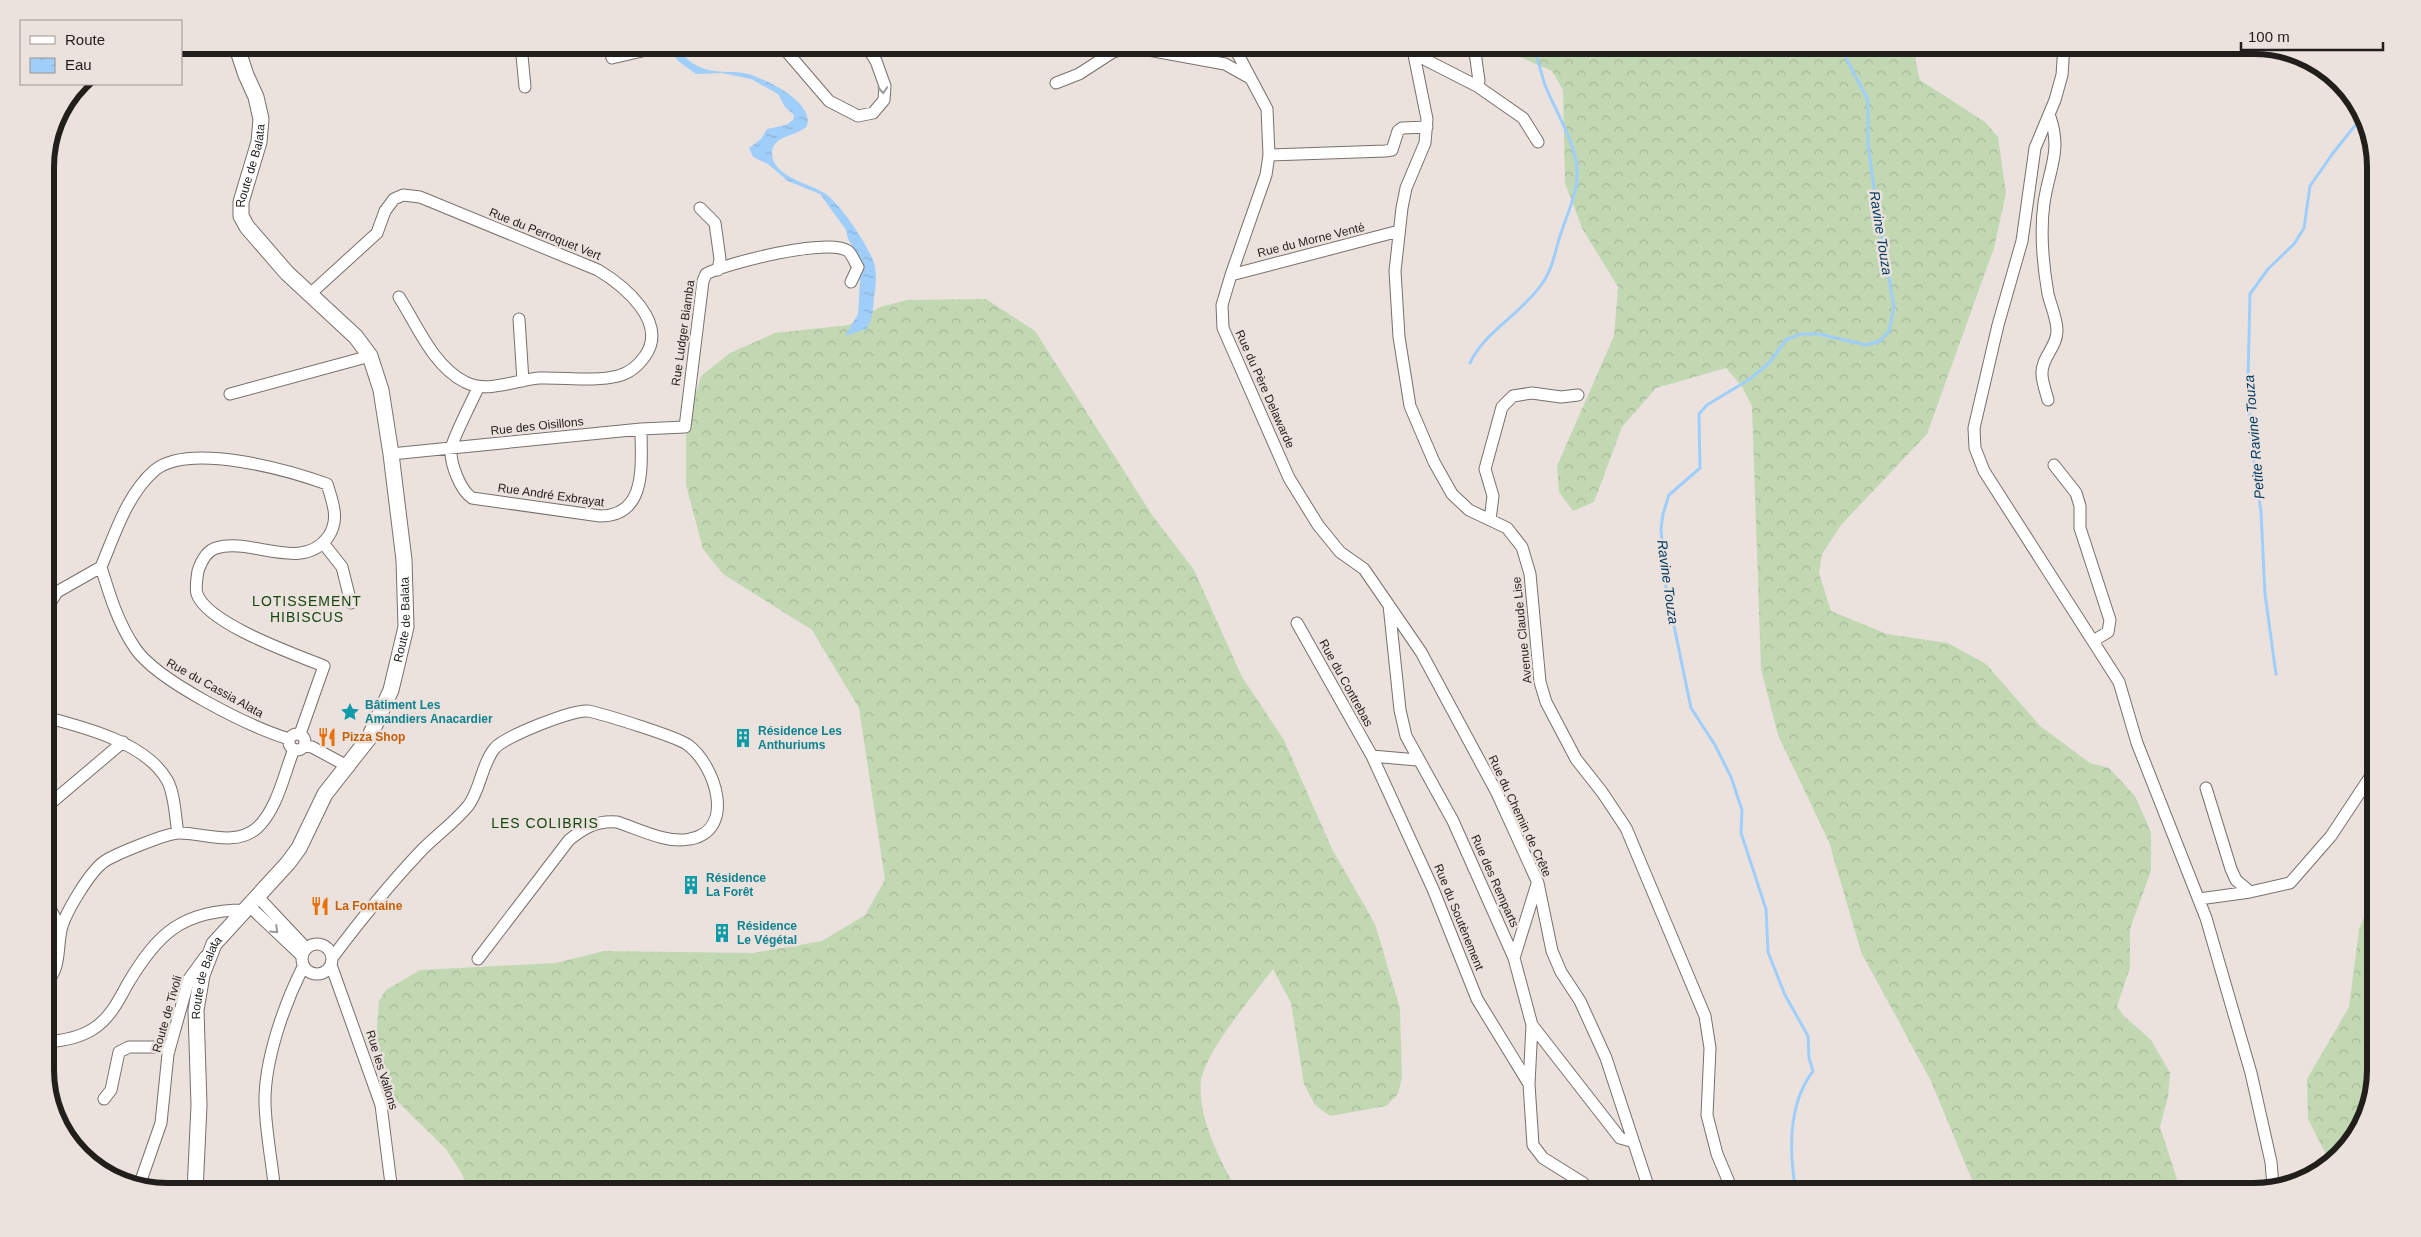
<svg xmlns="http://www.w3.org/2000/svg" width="2421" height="1237" viewBox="0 0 2421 1237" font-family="Helvetica,sans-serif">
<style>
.forest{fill:url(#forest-crowns)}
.water{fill:url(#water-ripples)}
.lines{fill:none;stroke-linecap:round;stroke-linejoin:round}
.stream{stroke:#9fcefa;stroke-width:3}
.minor-casing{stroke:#78706c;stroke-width:13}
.major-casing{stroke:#78706c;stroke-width:17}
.minor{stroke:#fff;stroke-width:11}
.major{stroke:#fff;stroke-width:15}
.oneway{stroke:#9b9a99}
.labels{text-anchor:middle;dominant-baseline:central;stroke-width:5;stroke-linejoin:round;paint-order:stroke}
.street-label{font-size:12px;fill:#211e1c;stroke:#ebe2de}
.culture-label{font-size:12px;font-weight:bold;fill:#0d838f;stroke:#ebe2de;text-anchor:start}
.food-label{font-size:12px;font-weight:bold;fill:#c56008;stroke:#ebe2de;text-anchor:start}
.water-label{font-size:14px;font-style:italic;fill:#033b62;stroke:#ebe2de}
.neighbourhood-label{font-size:14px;letter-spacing:1px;fill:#14460e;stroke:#ebe2de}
.rim{fill:none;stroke:#211e1c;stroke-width:6}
</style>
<defs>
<pattern id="forest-crowns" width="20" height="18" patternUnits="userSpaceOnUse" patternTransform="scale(1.25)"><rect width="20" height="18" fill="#c1d8b3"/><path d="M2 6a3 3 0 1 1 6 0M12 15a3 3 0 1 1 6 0" fill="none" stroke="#a6b999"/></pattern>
<pattern id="water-ripples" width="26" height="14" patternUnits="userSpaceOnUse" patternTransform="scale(1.25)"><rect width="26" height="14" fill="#9fcefa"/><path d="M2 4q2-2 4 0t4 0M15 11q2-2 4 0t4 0" fill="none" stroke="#89b0d6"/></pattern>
</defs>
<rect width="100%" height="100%" fill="#ebe2de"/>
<!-- forest -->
<path class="forest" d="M1502,45H1923L1915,59L1920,80L1985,122L1998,137L2006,193L1994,248L1927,434L1841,525L1822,554L1819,573L1831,611L1887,634L1948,643L1986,664L2040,726L2090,763L2109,768L2135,796L2151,832V871L2130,929V968L2117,1006L2123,1015L2151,1040L2170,1073L2168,1097L2160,1127L2177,1179L2174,1192H1977L1931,1081L1861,952L1829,842L1778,735L1761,669L1752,406L1741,385L1726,368L1656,388L1622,427L1594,502L1573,511L1559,492L1557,466L1614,336L1618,287L1582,228L1565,183L1563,90L1552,71L1511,53Z
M986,299L1035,331L1152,515L1194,570L1242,677L1284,740L1332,849L1375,924L1400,1008L1402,1077L1398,1094L1386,1106L1330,1116L1315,1105L1304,1084L1291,1003L1273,969C1253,996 1206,1050 1201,1081C1197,1115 1221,1165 1239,1192H469L462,1174L446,1149L394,1098L375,1055L379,1001L386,990L420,970L556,963L604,951L753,953L822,941L865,915L885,880L859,708L812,630L723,574L703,549L686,485V427L701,376L730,353L775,333L849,325L880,307L907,300Z
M2376,883V1070L2364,1124L2330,1162L2308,1119L2307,1079L2349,1007L2359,930Z"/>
<!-- water -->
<path class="water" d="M667,45H676C683,57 692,65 705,69C717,73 731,71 744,73C762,77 815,101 807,126C798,136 773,135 772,152C771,177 810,183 826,194C841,205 868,245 874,263C877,272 876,287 874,297C873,308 873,320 866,329L845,336L858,314L860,281L858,255L848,239L846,230L820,194L788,181L768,164L753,157L749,148L761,139L767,129L786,125L793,120L794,115L785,107L778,94L751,79L722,73L696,74L678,61Z"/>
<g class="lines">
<!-- stream -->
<path class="stream" d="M1470,363C1484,332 1522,313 1541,285C1552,271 1555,252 1560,236C1566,217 1576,197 1577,178C1580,149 1555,111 1545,85C1541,72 1537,58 1534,45
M2276,674L2265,594L2261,512L2251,439L2248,379L2250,294L2268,269L2294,244L2304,228L2310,186L2333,153L2362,117
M1796,1192C1789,1152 1787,1105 1813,1071L1809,1058L1808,1036L1785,995L1768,952L1766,909L1741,833L1742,810L1731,777L1715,745L1691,708L1666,587L1661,529L1663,514L1669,495L1700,468L1699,414L1707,405L1750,379L1769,363L1786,340L1801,334H1819L1866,345L1880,341L1889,331L1894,307L1877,210L1868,144V100L1846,58L1845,45"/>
<!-- minor casing -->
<g class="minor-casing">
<path id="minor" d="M521,45L525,87
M610,45L612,58L655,48
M781,45L829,101L858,116L873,113L884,100L885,86L876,61L866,45
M1233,45L1267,109L1269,155L1266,175L1231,275L1222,305L1223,328L1289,478L1318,525L1340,552L1364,569L1421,652L1497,793L1538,883L1552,951L1561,972L1580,1001L1606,1058L1650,1192
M1412,45L1427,119L1425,143L1406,188L1402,208L1395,271L1399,337L1410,406L1434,462L1452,494L1469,510L1507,528L1522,547L1530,574L1540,682L1546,702L1576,759L1602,792L1626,828L1705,1016L1710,1048L1707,1115L1717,1154L1733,1192
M2064,45L2062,75L2055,100L2035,148L2022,241L1998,325L1974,428L1975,448L1984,471L2119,682L2137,743L2206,918L2251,1073L2271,1162L2273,1186
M1413,48L1426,60L1477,86L1479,81L1474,45
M1056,83L1079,74L1113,52L1132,47L1225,64L1250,78
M1477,86L1523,118L1538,142
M1269,155L1385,151L1392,150L1398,131L1402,128L1427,127
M700,208L715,223L720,259L718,270
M1231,275L1399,231
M309,295L377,233L385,211L394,199L403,195L420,197L598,270C623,285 669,322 645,356C638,366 630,373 618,376C593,382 565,377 539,378C515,380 487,394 465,382C433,366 417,325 399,297
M519,319L523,381
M478,388C473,399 452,440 451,449C450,463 460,490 472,498L600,516C648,516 641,463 641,429
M230,394L370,356
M2048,400C2046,392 2042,382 2042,374C2041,358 2057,347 2057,331C2057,319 2051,306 2048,294C2043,265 2040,232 2044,203C2049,169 2062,151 2050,117
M391,454L641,429L685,427L703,281L706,274C727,263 829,237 848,251C852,254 855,263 858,267L851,282
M2054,465L2076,493L2080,506V528L2110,620L2108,632L2093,641
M1490,520L1493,496L1485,469L1502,407L1513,396L1532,393L1561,397L1578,395
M323,543L342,567L351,603
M101,567C115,534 127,494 155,470C190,442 288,470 327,484C333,503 340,520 328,537C302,573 251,537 216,548C206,551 201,562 198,571C197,578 195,588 197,594C208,624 294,654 324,666L300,734
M101,567C110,596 118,623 135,648C157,681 250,727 289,739
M1389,605L1400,710L1406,736L1453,821L1514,958L1532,1025L1620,1138L1631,1141
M45,611L57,592L101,567
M1297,623L1372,756L1433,889L1477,999L1529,1084
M45,717C84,727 146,743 167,780C175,794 175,817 178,833
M289 742a8 8 0 1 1 16 0a8 8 0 1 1-16 0Z
M305,746L312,747L349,767
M1372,756L1417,760
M2206,788L2231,869L2236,880L2250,892
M45,808L123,742
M257,896L306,948
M45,899L61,929
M2199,899L2250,892L2290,883L2331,836L2376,768
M248,905L302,956
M302 959a15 15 0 1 1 30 0a15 15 0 1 1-30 0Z
M332,958C359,922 388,886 419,853C434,837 453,824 468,806C480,791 482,763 495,748C504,737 573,709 588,711C603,714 678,737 688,745C715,765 737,830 690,839C667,844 639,829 617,822C597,820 584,828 569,840L478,959
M1514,958L1537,884
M331,965L381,1105L392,1192
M45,983C61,971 57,948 61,930C65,913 90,871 105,861C116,854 167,833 179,833C204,833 235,847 257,828C277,810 284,774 294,749
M1532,1025L1529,1084L1533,1145L1543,1158L1583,1183L1588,1192
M45,1042C61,1041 79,1038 93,1029C109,1019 118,1002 127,985C157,934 182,910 244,910
M104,1099L111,1090L119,1052L129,1047H170
M139,1186L161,1123L168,1054L189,979L205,957
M275,1192C272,1163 266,1133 265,1104C264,1061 284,1005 303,967"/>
</g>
<!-- major casing -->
<g class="major-casing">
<g id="major">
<path id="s1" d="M195,1192L199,1105L196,1010L202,975L214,944L288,863L299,848L325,794L369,738L391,690L406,627L404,560L391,454L381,390L370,356L356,337L287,273L247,227L241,216V202L259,142L261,119L256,97L246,75L236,45"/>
</g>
</g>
<!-- minor -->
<use href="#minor" class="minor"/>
<!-- major -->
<use href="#major" class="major"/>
</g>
<!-- one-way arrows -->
<defs><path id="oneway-chevron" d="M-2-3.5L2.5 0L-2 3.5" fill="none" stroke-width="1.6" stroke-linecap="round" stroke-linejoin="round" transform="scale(1.25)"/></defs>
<g class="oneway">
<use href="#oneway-chevron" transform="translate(883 90) rotate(87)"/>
<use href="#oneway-chevron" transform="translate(275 930) rotate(44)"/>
</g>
<!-- icons -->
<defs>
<g id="sight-bare" transform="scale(1.5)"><path d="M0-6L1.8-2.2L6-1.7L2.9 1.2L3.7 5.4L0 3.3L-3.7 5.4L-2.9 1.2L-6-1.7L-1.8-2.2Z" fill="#0f9aa8" stroke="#ebe2de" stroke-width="2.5" paint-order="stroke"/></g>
<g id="restaurant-bare" transform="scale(1.5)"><path d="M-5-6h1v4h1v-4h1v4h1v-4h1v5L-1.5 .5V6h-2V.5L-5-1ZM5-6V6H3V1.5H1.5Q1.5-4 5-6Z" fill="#e8710a" stroke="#ebe2de" stroke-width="2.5" paint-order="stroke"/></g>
<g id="building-bare" transform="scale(1.5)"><path d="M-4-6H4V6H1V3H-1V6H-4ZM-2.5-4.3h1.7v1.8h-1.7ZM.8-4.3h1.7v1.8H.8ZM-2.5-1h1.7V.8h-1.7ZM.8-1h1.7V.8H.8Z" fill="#0f9aa8" stroke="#ebe2de" stroke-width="2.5" paint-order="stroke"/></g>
</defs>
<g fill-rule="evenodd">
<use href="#sight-bare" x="350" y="712"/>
<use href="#restaurant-bare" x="327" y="737"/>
<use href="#building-bare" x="743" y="738"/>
<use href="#building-bare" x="691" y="885"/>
<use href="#restaurant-bare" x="320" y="906"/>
<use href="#building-bare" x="722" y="933"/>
</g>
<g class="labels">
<!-- street labels -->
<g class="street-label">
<text stroke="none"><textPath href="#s1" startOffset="1145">Route de Balata</textPath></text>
<text transform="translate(545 234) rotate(22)">Rue du Perroquet Vert</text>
<text transform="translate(1311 240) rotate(-14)">Rue du Morne Venté</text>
<text transform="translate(683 333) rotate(-82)">Rue Ludger Biamba</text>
<text transform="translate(1265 389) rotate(66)">Rue du Père Delawarde</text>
<text transform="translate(537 426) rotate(-6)">Rue des Oisillons</text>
<text transform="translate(551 495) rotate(8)">Rue André Exbrayat</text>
<text stroke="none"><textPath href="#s1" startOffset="635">Route de Balata</textPath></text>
<text transform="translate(1522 630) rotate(-96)">Avenue Claude Lise</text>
<text transform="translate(1346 683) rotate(61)">Rue du Contrebas</text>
<text transform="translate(215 688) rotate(29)">Rue du Cassia Alata</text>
<text transform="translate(1520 816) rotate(65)">Rue du Chemin de Crête</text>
<text transform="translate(1495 881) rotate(66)">Rue des Remparts</text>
<text transform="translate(1459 917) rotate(68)">Rue du Soutènement</text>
<text stroke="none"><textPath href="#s1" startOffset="216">Route de Balata</textPath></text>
<text transform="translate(167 1014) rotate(-74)">Route de Tivoli</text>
<text transform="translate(382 1070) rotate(73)">Rue les Vallons</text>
</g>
<!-- culture labels -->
<g class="culture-label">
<text x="365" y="705">Bâtiment Les<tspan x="365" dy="14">Amandiers Anacardier</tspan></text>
<text x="758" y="731">Résidence Les<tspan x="758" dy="14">Anthuriums</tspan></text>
<text x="706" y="878">Résidence<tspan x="706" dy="14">La Forêt</tspan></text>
<text x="737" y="926">Résidence<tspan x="737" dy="14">Le Végétal</tspan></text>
</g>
<!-- food labels -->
<g class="food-label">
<text x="342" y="737">Pizza Shop</text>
<text x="335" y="906">La Fontaine</text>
</g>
<!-- water labels -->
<g class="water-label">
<text transform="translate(1881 233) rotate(81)">Ravine Touza</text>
<text transform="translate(2254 437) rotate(-95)">Petite Ravine Touza</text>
<text transform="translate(1668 582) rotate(82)">Ravine Touza</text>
</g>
<!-- neighbourhood labels -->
<g class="neighbourhood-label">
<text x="307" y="601">LOTISSEMENT<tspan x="307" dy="16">HIBISCUS</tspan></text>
<text x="545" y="823">LES COLIBRIS</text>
</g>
</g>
<!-- crop -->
<path d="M0 0H2421V1237H0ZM167 54H2254A113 113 0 0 1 2367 167V1070A113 113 0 0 1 2254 1183H167A113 113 0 0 1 54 1070V167A113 113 0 0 1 167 54Z" fill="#ebe2de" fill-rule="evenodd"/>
<path class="rim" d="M167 54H2254A113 113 0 0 1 2367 167V1070A113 113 0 0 1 2254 1183H167A113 113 0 0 1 54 1070V167A113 113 0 0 1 167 54Z"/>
<!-- legend -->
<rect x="20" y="20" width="162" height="65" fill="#ebe2de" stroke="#9a9490"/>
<rect x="30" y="36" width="25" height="8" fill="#ffffff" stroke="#9a9490"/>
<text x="65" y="45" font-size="15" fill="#211e1c">Route</text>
<rect x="30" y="58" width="25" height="15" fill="url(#water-ripples)" stroke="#9a9490"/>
<text x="65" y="70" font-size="15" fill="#211e1c">Eau</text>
<!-- scale -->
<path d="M2241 42v8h142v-8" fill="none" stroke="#211e1c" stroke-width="2.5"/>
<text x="2248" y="42" font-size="15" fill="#211e1c" stroke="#ebe2de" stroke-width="4" paint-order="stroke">100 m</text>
</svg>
